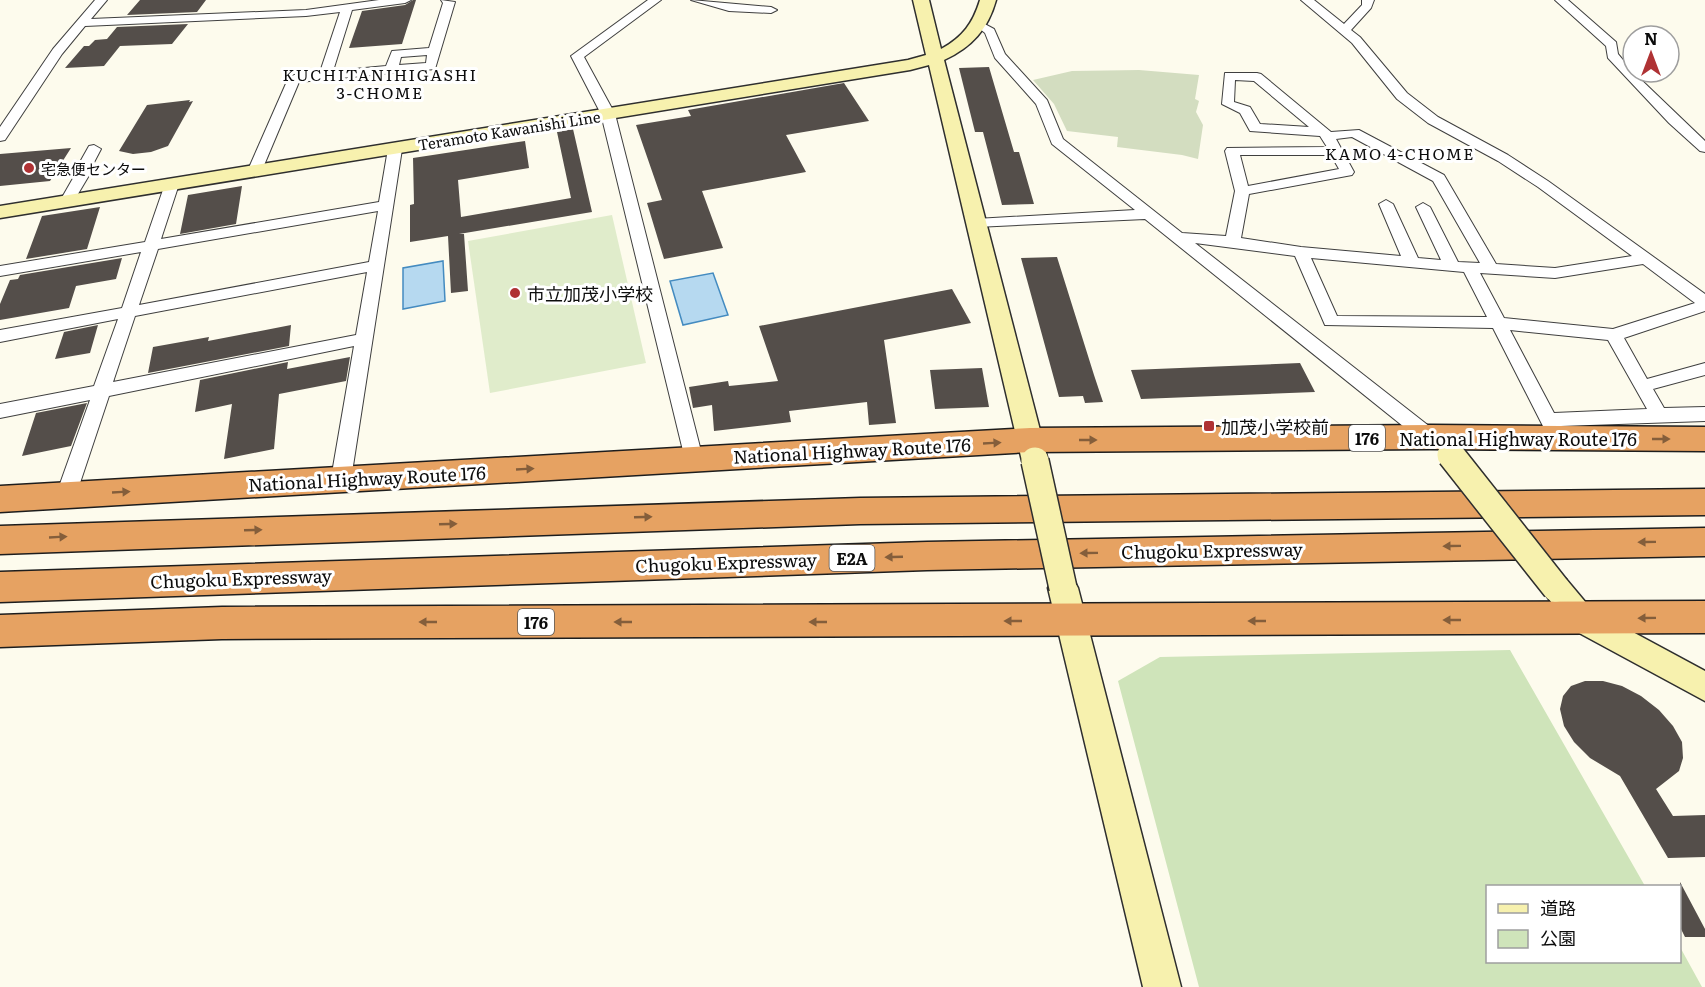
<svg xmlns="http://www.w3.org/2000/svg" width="1705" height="987" viewBox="0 0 1705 987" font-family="Literata,'Noto Sans JP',serif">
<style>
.green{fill:#cfe4ba}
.cemetery{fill:#d3ddc0}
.pitch{fill:#e0eccb}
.water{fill:#b6d9f0;stroke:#448bc0;stroke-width:1.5}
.building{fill:#544e4a}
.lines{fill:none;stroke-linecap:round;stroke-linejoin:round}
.street-casing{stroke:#3f3f3f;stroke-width:2}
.secondary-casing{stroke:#2e2e2e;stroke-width:3}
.highway-casing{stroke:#1d1d1d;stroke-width:3}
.street{fill:#fff;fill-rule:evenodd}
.secondary{fill:#f7f1ae;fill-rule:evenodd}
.highway{fill:#e6a262;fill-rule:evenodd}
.secondary-bridge-casing{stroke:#2e2e2e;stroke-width:30;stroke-linecap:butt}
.secondary-bridge{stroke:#f7f1ae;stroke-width:27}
.oneway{fill:#845e3b}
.poi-dot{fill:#af3234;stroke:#fff;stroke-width:2}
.labels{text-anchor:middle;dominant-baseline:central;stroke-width:6;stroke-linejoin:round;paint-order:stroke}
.far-street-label{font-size:15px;fill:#0c0c0c;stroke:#fff}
.far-poi-label{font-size:15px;fill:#0c0c0c;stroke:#fff;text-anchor:start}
.far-neighbourhood-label{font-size:16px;letter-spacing:1.5px;fill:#0c0c0c;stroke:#fff}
.shield{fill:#fff;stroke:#555;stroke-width:1.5}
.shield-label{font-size:16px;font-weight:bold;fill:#0c0c0c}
.poi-label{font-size:18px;fill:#0c0c0c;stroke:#fff;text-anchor:start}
.street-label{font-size:18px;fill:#0c0c0c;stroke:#fff}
</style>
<rect width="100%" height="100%" fill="#fdfbed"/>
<!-- green -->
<path class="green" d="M1510,650L1645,886H1488V962H1680V947L1702,987H1199L1118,681L1160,657Z"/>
<!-- cemetery -->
<path class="cemetery" d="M1139,70L1199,75L1195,99L1199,101L1196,112L1203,125L1198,159L1182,155L1117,147L1118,137L1067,131L1054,104L1033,80L1072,71Z"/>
<!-- pitch -->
<path class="pitch" d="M612,215L646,363L490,393L468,241Z"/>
<!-- water -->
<path class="water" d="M443,261L445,301L403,309V268Z
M713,273L728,315L683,325L670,281Z"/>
<!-- building -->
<path class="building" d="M140,0H206L197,12L127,15Z
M413,0H416L402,44L349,48L362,11L405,5Z
M188,24L172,44L120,46L104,66L65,68L84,46H89L95,40L107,39L117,27Z
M989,67L1014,152H1019L1034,204L1002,205L983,132H975L959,68Z
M844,83L869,121L786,135L806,172L702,191L723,248L664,259L647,203L662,200L636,125L691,116L688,110Z
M190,100L189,102L193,101L168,146L151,152L133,154L119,151L147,105Z
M573,129L592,212L459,234H464L468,291L451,293L448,236L410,242V205L414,204L413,158L525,141L529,168L458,180L461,217L571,198L557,132Z
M71,148L50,181L0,186V154Z
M242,186L236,224L180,234L188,195Z
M100,207L87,249L26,259L42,216Z
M1057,257L1094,375L1103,402L1085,403L1083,396L1059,397L1021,258Z
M122,258L116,279L76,286L69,308L0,320V304L10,280L18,279L20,275Z
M952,289L971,323L884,340L896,423L869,425L867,402L789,411L791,422L714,431L712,405L693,408L689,387L728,381L729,386L778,381L759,326Z
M98,325L90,353L55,359L64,332Z
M291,325L289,346L148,373L153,347L209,337L208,341Z
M350,357L346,381L279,394L274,449L224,459L232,404L195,412L200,380L288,362L287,369Z
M1300,363L1315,392L1141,399L1131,370Z
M982,368L989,407L935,409L930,370Z
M87,403L71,446L22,456L36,413Z
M1585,681H1603L1622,686L1641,696L1659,710L1673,726L1682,742L1683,758L1679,771L1656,789L1673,816L1705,815V857L1668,858L1620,776L1590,758L1574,742L1564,726L1560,709L1563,696L1571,686Z
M1680,882L1705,929V937H1685L1680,927Z"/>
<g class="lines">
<!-- street casing -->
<g class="street-casing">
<path id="street" d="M95,0H107L91,19L306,10L379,0H411L405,3L352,10L333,71L386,66L392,51L429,48L443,3L441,0L455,2L435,69L299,82L262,170L255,174L248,170L288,79L294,75L320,72L340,12L306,16L85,26L62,54L5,140L0,141V127L53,49ZM427,55L426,63L399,65L401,57Z
M648,0H661L584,57L615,114L703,459L701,464L694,466L687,464L685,459L601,114L571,56Z
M691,0L771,7L777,10L771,13L729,11Z
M1301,0H1314L1344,24L1362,5V0H1374L1371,8L1351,30L1360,37L1407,93L1438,117L1508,155L1548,181L1705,294V311L1624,338L1647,379L1705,363V375L1653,389L1664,408L1705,407V421L1561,426L1564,431L1562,436L1555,438L1548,436L1493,328L1325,325L1295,256L1195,243L1443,437L1445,442L1443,447L1436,449L1429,447L1145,219L976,227L969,223L976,219L1135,210L1052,144L1036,104L995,58L985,33L975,25L981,22L994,29L1005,54L1047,100L1063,139L1182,233L1226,236L1235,191L1225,151L1227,148L1327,147L1320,136L1250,131L1240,113L1222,104L1225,73H1257L1261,74L1331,132L1359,130L1444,175L1496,264L1555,268L1632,256L1538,187L1498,161L1428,123L1397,99L1352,43ZM1235,80L1254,81L1309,127L1260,124L1250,107L1234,102ZM1352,137L1433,181L1480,263L1458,262L1430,207L1423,203L1416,207L1441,260L1418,258L1393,204L1386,200L1379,204L1401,256L1301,247L1241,238L1249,194L1352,175L1354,172L1336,139ZM1240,155H1331L1339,169L1248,186ZM1311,258L1464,272L1487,317L1337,316ZM1643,264L1695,303L1613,329L1504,318L1480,273L1555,278ZM1510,330L1608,340L1647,409L1554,413Z
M1555,0H1568L1616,42L1618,54L1633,72L1705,141V152L1700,151L1669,123L1608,58L1606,46Z
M94,145L101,149L90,170L91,172L72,204H62L60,201L76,173L75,171L89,146Z
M395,145L402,149L351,479L348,484L341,486L334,484L331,479L354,346L109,396L76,495L73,500L66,503L59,500L56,495L90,400L0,418V404L94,386L118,319L0,342V330L122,308L141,252L0,276V266L145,242L165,184L172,180L179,184L161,239L379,202L388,149ZM378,211L369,262L139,305L158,249ZM367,272L356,335L113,382L135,316Z"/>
</g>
<!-- secondary casing -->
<g class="secondary-casing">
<path id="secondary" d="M913,0H929L941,49C963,37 973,23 980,0H996C988,29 972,47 944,60L1048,461L1044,468L1035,471L1026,468L1022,461L929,65L910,70L0,218V206L908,60L926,55Z
M1063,576L1073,579L1078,588L1181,987H1143L1048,588L1053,579Z
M1556,576L1566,579L1592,610L1705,671V701L1570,628L1541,588L1546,579Z"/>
</g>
<!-- highway casing -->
<g class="highway-casing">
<path id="highway" d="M1430,425L1705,427V451L1430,449L1030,452L0,512V486L1030,428Z
M1705,489V515L860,524L0,554V526L860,498Z
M1705,528V556L927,570L0,602V572L927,542Z
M1705,601V633L222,639L0,647V615L222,607Z"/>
</g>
<!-- street -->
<use href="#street" class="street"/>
<!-- secondary -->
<use href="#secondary" class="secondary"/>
<!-- highway -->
<use href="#highway" class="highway"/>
<!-- secondary-bridge casing -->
<g class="secondary-bridge-casing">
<path id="secondary-bridge" d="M1451,455L1556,588
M1035,461L1063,588"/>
</g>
<!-- secondary-bridge -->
<use href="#secondary-bridge" class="secondary-bridge"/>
</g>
<!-- one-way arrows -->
<defs><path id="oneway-solid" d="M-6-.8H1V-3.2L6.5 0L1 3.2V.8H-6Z" transform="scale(1.5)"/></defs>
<g class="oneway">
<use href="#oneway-solid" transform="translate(1661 439)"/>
<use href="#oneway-solid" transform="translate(1088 440)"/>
<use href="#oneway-solid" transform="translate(992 443) rotate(-3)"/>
<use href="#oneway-solid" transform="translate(525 469) rotate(-3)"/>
<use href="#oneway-solid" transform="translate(121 492) rotate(-3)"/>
<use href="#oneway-solid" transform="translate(643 517) rotate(-2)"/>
<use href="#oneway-solid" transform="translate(448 524) rotate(-2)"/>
<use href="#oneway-solid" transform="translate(253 530) rotate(-2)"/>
<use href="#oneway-solid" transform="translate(58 537) rotate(-3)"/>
<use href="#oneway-solid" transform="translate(1647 542) rotate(179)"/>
<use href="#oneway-solid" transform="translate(1452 546) rotate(179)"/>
<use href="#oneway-solid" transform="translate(1089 553) rotate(179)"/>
<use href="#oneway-solid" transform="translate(894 557) rotate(178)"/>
<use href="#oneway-solid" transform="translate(1647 618) rotate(179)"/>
<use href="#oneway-solid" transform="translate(1452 620) rotate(180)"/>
<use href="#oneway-solid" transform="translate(1013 621) rotate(180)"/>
<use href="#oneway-solid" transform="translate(1257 621) rotate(180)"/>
<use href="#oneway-solid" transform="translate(428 622) rotate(180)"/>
<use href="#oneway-solid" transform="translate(623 622) rotate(180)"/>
<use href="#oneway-solid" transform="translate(818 622) rotate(180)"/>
</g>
<!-- markers -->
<g class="poi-dot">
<circle cx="29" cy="168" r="6"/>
<circle cx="515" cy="293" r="6"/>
<rect x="1203" y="420" width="12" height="12" rx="3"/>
</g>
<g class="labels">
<!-- far-street labels -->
<g class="far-street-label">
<text transform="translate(509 130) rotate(-9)">Teramoto Kawanishi Line</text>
</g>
<!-- far-poi labels -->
<g class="far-poi-label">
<text x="41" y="168">宅急便センター</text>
</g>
<!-- far-neighbourhood labels -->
<g class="far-neighbourhood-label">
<text x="380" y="74">KUCHITANIHIGASHI<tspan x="380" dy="18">3-CHOME</tspan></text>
<text x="1400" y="153">KAMO 4-CHOME</text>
</g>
<!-- shield labels -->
<g class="shield">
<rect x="1349" y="425" width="36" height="26" rx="4.5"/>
<rect x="829.5" y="545" width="45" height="26" rx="4.5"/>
<rect x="518" y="609" width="36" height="26" rx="4.5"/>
</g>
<g class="shield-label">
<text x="1367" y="438">176</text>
<text x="852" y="558">E2A</text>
<text x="536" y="622">176</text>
</g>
<!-- poi labels -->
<g class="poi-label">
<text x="527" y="293">市立加茂小学校</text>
<text x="1221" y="426">加茂小学校前</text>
</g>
<!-- street labels -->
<g class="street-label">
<text x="1518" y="438">National Highway Route 176</text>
<text transform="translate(852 450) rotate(-3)">National Highway Route 176</text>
<text transform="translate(367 478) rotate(-3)">National Highway Route 176</text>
<text transform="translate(1212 550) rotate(-1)">Chugoku Expressway</text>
<text transform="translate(726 562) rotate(-2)">Chugoku Expressway</text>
<text transform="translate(241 578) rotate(-2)">Chugoku Expressway</text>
</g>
</g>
<!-- legend -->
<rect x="1486" y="885" width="195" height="78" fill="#ffffff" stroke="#9e9e9e" stroke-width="1.5"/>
<rect x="1498" y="904" width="30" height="9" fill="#f7f1ae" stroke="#9e9e9e" stroke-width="1.5"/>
<text x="1540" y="915" font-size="18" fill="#0c0c0c">道路</text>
<rect x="1498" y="930" width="30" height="18" fill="#cfe4ba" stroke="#9e9e9e" stroke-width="1.5"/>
<text x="1540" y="945" font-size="18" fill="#0c0c0c">公園</text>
<!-- north arrow -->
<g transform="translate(1651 54)"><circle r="28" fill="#ffffff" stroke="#9e9e9e" stroke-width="1.5"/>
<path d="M0-4.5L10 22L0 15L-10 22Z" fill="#af3234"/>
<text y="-9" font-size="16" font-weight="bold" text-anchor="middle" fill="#0c0c0c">N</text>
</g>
</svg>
